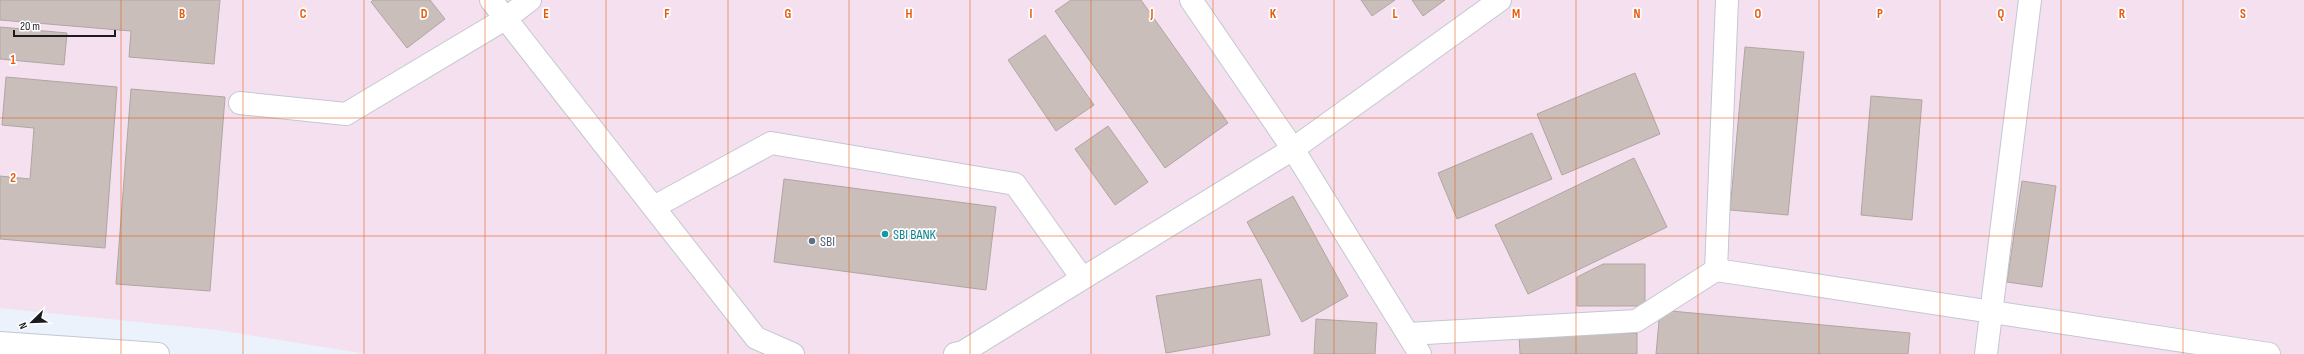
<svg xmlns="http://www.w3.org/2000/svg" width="2304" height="354" viewBox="0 0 2304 354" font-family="'Sofia Sans Condensed',sans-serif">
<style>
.industrial{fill:#f5e0ef}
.building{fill:#cabebb;stroke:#b1a5a2}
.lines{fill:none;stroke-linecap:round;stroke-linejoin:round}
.minor-casing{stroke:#c2c8d2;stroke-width:24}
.major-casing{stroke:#c2c8d2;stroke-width:24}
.minor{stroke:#fff;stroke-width:22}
.major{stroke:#fff;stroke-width:22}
.grid{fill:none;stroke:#e8590c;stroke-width:1;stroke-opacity:0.55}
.culture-dot{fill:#0f9aa8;stroke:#fff;stroke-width:1.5}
.service-dot{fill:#5c6f8a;stroke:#fff;stroke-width:1.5}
.labels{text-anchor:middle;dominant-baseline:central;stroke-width:3.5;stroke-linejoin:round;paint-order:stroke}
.culture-label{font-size:14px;fill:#0d838f;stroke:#fff;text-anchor:start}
.service-label{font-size:14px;fill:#4e5e75;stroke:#fff;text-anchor:start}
.grid-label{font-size:13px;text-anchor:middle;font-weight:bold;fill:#e8590c;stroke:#fff;stroke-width:3.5;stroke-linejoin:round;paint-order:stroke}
</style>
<rect width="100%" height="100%" fill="#ecf2fb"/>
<!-- industrial -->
<path class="industrial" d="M0,0H2304V354H367L217,330L0,308Z"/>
<!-- building -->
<path class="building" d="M0,0H220L214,64L129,57L131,31L0,20Z
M373,0H430L445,19L407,48L371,2Z
M1071,0H1141L1228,123L1165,168L1055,11Z
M1361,0H1395L1372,16Z
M1412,0H1445L1423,16Z
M0,27L67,33L64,65L0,59Z
M1045,35L1094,105L1056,131L1008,60Z
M1745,47L1804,52L1788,215L1730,210Z
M1635,73L1660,134L1562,175L1537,114Z
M6,77L117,87L105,248L0,239V176L30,179L34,128L2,125Z
M131,89L225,97L210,291L116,284Z
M1871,96L1922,100L1912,220L1861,215Z
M1108,126L1148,182L1115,205L1075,149Z
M1532,133L1552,179L1457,219L1438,173Z
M1634,158L1667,227L1528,294L1495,225Z
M784,179L996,207L986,290L774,262Z
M2022,181L2056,186L2042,287L2007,282Z
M1293,196L1348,296L1302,322L1247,222Z
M1603,264H1645V306H1577V277Z
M1261,279L1270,335L1166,353L1156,296Z
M1660,310L1910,333L1908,354H1656Z
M1316,319L1377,323L1375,354H1314Z
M1637,333V354H1520L1519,334Z"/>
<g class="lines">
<!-- minor casing -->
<g class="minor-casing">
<path id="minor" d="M491,0L756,338L793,354
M1191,0L1293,149L1420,354
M240,103L346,114L505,19L530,0
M654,207L771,143L1015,184L1082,278
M1716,270L1727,0
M1408,334L1636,321L1716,270L2269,354
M955,354L963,352L1293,149L1500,0
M1986,354L2030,0"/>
</g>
<!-- major casing -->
<g class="major-casing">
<path id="major" d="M0,343L158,354"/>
</g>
<!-- minor -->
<use href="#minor" class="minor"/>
<!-- major -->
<use href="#major" class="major"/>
</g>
<!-- grid -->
<path class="grid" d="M121,0V354M243,0V354M364,0V354M485,0V354M606,0V354M728,0V354M849,0V354M970,0V354M1091,0V354M1213,0V354M1334,0V354M1455,0V354M1576,0V354M1698,0V354M1819,0V354M1940,0V354M2061,0V354M2183,0V354M0,118H2304M0,236H2304"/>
<!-- markers -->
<circle class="culture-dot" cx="885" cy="234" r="4"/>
<circle class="service-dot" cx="812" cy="241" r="4"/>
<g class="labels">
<!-- culture labels -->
<g class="culture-label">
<text x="893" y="234">SBI BANK</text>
</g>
<!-- service labels -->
<g class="service-label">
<text x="820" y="241">SBI</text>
</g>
</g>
<g class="grid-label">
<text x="182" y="18">B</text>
<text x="303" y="18">C</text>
<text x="424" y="18">D</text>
<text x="546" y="18">E</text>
<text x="667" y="18">F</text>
<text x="788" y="18">G</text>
<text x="909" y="18">H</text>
<text x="1031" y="18">I</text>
<text x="1152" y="18">J</text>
<text x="1273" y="18">K</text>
<text x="1395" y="18">L</text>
<text x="1516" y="18">M</text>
<text x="1637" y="18">N</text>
<text x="1758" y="18">O</text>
<text x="1880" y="18">P</text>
<text x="2001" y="18">Q</text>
<text x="2122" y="18">R</text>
<text x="2243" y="18">S</text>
<text x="13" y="64">1</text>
<text x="13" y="182">2</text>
</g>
<!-- north arrow -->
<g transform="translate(32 322) rotate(247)" stroke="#ffffff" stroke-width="3" paint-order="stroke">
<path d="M0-3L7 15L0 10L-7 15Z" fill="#1a1c20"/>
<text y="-6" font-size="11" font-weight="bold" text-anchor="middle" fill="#1a1c20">N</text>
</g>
<!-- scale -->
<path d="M14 30v6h101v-6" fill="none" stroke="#1a1c20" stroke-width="2"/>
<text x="20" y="30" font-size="12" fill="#1a1c20" stroke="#ffffff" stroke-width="3" paint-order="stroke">20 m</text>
</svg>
